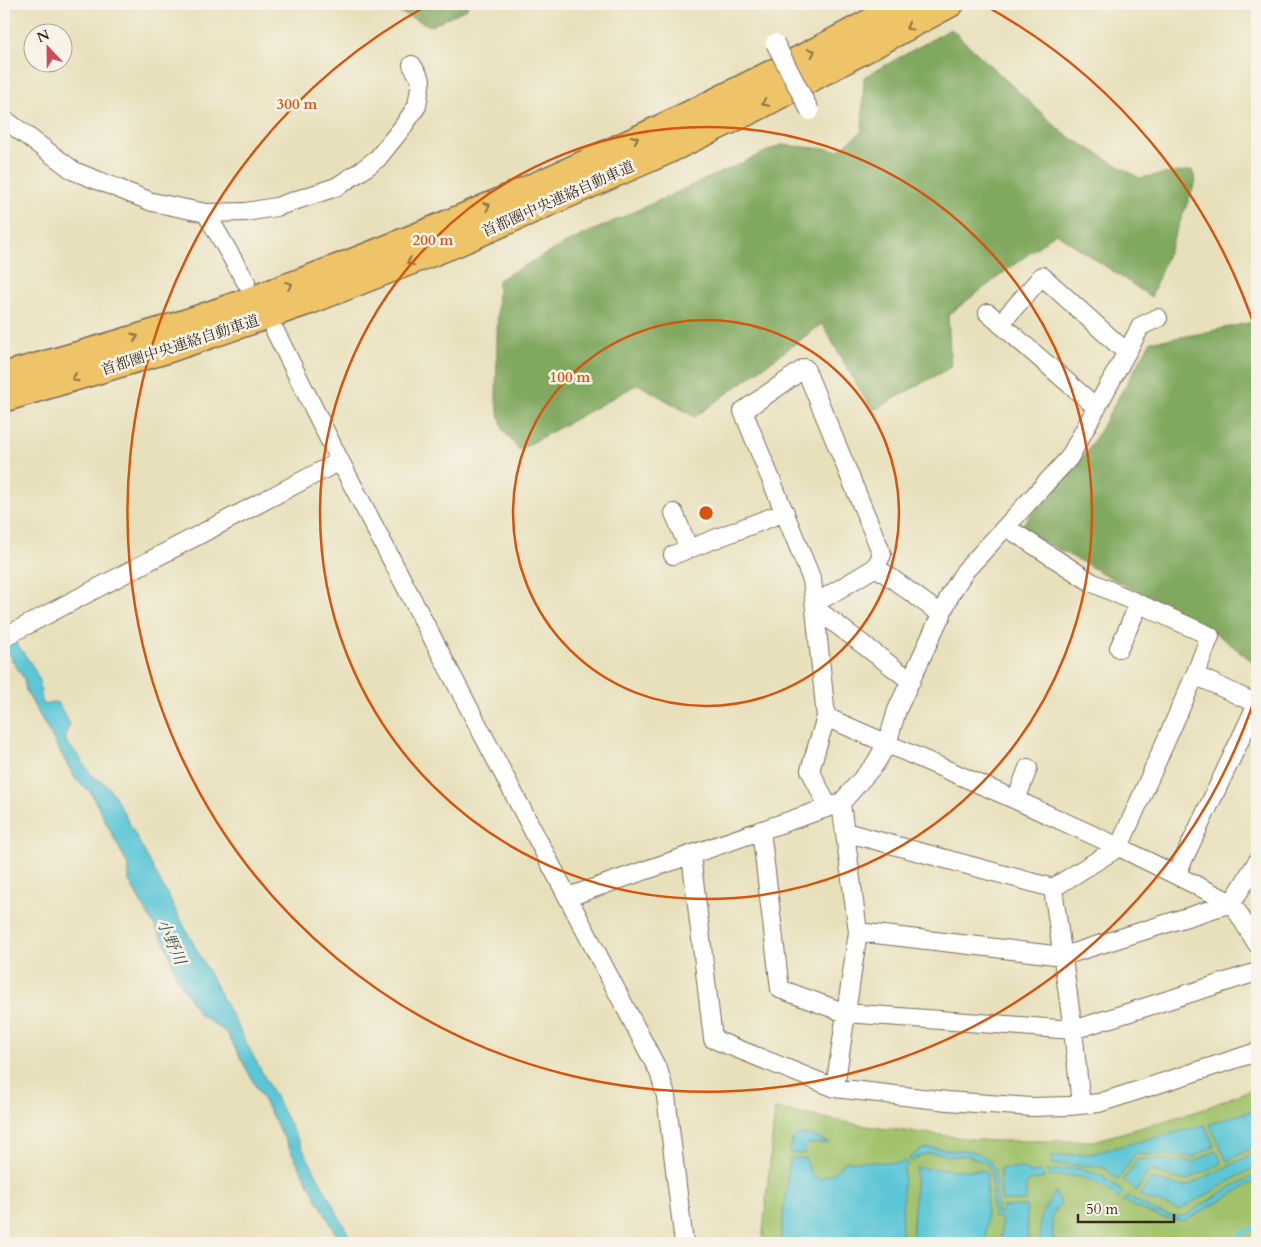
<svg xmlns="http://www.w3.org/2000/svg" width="1261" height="1247" viewBox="0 0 1261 1247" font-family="Cardo,'Noto Serif JP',serif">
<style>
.green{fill:#a1c26b;stroke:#6e7644}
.forest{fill:#80a85f;stroke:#5e693e}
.water{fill:#5cc6d7;stroke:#4c787a}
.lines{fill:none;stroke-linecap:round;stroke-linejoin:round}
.stream{stroke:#5cc6d7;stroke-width:4}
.minor-casing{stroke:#786a55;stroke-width:20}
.highway-casing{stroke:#786a55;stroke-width:28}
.minor{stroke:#fff;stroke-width:18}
.highway{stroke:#efc469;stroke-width:25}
.minor-bridge-casing{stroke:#786a55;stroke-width:20;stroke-linecap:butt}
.minor-bridge{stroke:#fff;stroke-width:18}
.oneway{stroke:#8c6f40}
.ring{fill:none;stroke:#d7540e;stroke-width:2.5}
.labels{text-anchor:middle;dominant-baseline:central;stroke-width:5;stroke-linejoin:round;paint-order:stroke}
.street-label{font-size:15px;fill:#3b2a1e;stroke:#f7f3e8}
.water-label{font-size:16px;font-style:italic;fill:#455956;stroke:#f7f3e8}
.centre{fill:#d7540e;stroke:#f7f3e8;stroke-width:2.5}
.ring-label{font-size:15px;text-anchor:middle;font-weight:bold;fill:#d7540e;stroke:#f7f3e8;stroke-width:5;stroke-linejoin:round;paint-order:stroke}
</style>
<rect width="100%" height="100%" fill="#f7f3e8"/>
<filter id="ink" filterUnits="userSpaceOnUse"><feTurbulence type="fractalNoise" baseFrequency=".02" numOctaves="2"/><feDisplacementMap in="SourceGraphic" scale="10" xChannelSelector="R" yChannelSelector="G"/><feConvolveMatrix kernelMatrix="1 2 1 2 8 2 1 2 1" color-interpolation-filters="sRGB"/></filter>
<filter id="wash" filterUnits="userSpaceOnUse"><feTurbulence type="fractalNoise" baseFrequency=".0096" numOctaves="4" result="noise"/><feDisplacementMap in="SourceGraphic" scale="20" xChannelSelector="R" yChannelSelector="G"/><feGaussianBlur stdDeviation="1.12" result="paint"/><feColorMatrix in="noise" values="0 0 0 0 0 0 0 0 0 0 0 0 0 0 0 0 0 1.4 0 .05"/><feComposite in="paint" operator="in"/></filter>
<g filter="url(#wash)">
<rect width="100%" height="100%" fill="#e8e0bb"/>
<!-- green -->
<path class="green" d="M1257,1087V1243H762L775,1109L872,1127L991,1141H1094L1201,1110Z"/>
<!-- forest -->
<path class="forest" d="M380,4H469L466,9L431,26Z
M951,29L1063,133L1139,178L1192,170L1196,181L1151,297L1056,233L948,315L951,367L872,411L822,324L695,417L638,384L519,450L503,430L496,401L498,280L570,241L781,145L839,150L862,131L864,77Z
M1257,321V665L1221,637L1019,528L1089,449L1151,341C1187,338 1222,328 1257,321Z"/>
<!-- water -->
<path class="water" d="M4,626L32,665L40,681L42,702L46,705L52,702L58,703L70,724L66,733V742L80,758L91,775L104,783L113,793L353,1243H341L227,1033L199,1014L177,978L167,947L129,882V867L90,791L76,780L26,691L24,679L4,647Z
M1257,1109V1145L1227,1161L1209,1124Z
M1205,1125L1214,1146L1194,1157L1135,1154L1118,1180L1106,1169L1097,1166L1053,1164L1052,1157L1094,1153Z
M808,1134L829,1143L807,1144L804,1154L790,1153L792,1139L795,1136Z
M926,1148H937L953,1151L964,1150L978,1153L989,1160L995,1170L997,1213H1001L1002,1207L1026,1206L1028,1243H1001V1218L993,1217L991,1170L986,1163L966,1155L949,1157L942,1154L931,1153L921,1156L913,1161L909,1159L920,1150Z
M1216,1150L1222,1163L1185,1181L1149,1170L1137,1191L1123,1180L1138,1159L1194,1162Z
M1257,1152V1167L1251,1169L1179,1210L1139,1196L1151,1179L1185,1187Z
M790,1157L806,1159L812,1176L820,1179L835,1172L845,1161L900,1163L904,1161L908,1164L904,1168L901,1243H780Z
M916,1168L987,1171L986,1243H912Z
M1000,1168H1022L1031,1173L1041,1172L1045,1178L1032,1180L1026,1185V1201H1001Z
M1077,1168L1100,1175L1123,1192L1118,1199C1094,1178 1081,1174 1050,1177L1047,1171Z
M1257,1174V1180L1185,1221L1158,1217L1122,1201L1128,1197L1154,1211L1173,1216H1184L1231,1187Z
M1055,1192L1061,1204L1052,1215L1053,1238L1061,1243H1040C1038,1218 1042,1212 1055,1192Z"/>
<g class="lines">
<!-- stream -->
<path class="stream" d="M1225,1243L1257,1226"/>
</g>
</g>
<g filter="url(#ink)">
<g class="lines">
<!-- minor casing -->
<g class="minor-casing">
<path id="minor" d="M4,119L74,171L152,202L206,213L246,212L276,207L336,187L361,171L378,158L402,128L417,106L421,80L412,65
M206,213L246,282
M988,313L1097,408
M1000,324L1042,276L1126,352
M275,331L340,461L659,1072L666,1096L684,1243
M674,513L689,549
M673,555L785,512
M876,567L821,600L815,608L911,681
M4,637L340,461
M1119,648L1139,604
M826,717L1016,800L1119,847L1232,903L1257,944
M1016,800L1028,768
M841,803L858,932L835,1088L947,1101L1032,1107L1069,1106L1099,1103L1257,1052
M828,807L810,770L826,717L812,580L743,411L805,368L882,554L876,567L942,615
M761,830L780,989L846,1013L1073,1030L1257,972
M845,832L1053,888L1119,847L1195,675L1210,636L1091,582L1006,527
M691,855L713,1039L835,1088
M1176,875L1257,704L1195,675
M1053,888L1073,1030L1081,1105
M568,897L841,803L875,764L887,744L897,710L951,593L965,571L1069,458L1141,326L1158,318
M858,932L1063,956L1232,903L1257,862"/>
</g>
<!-- highway casing -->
<g class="highway-casing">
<path id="highway" d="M4,375C70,357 136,339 201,317C443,234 678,126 903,4
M4,399L168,350L311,301L456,244L668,151L755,109L951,4"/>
</g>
<!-- minor -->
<use href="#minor" class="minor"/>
<!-- highway -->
<use href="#highway" class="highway"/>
<!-- minor-bridge casing -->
<g class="minor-bridge-casing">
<path id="minor-bridge" d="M775,43L810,111"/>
</g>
<!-- minor-bridge -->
<use href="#minor-bridge" class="minor-bridge"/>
</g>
<!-- one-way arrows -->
<defs><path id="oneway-chevron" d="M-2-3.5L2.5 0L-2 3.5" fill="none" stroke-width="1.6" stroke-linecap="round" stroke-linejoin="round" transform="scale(1.25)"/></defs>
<g class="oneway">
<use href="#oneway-chevron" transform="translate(909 27) rotate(151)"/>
<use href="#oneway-chevron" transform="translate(812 52) rotate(-27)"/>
<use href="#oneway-chevron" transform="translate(765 103) rotate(152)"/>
<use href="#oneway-chevron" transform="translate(635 139) rotate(-24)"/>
<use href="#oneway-chevron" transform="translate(487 206) rotate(-23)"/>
<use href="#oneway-chevron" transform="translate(410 262) rotate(158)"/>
<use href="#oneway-chevron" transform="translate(289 285) rotate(-20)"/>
<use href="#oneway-chevron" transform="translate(135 337) rotate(-17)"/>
<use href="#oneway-chevron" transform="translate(75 378) rotate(163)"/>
</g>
</g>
<!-- distance rings -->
<g class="ring">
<circle cx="706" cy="513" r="193"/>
<circle cx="706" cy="513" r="386"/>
<path d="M1257 692A579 579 0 1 1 430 4M982 4A579 579 0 0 1 1257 334"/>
</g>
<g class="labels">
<!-- street labels -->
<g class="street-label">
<text transform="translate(558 199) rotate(-24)">首都圏中央連絡自動車道</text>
<text transform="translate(180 345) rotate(-18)">首都圏中央連絡自動車道</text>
</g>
<!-- water labels -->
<g class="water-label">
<text transform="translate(171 942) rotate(66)">小野川</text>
</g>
</g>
<circle cx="706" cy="513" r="8" class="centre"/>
<g class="ring-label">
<text x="297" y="109">300 m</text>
<text x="433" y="245">200 m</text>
<text x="570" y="382">100 m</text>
</g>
<!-- margin -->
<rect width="1261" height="1247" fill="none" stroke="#f7f3e8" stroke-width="20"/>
<!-- north arrow -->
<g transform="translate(48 48) rotate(338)"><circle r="24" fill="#f7f3e8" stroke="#aca397"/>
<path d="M0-4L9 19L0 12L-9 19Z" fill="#d1495b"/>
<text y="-8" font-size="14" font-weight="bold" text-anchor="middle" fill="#3b2a1e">N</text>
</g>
<!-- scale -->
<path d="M1078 1214v8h96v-8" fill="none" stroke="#3b2a1e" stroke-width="2.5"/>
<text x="1086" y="1214" font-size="15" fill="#3b2a1e" stroke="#f7f3e8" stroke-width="4" paint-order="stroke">50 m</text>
</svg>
